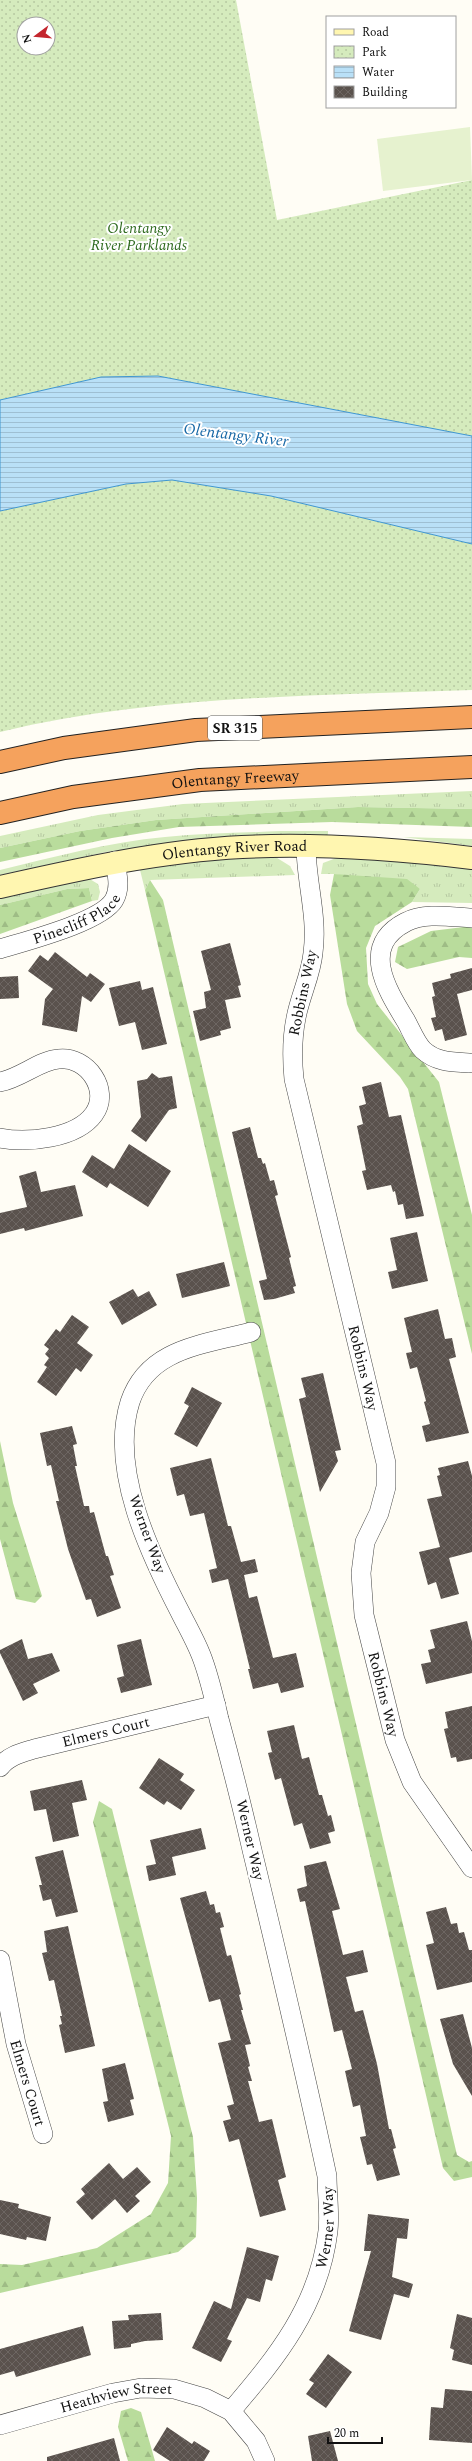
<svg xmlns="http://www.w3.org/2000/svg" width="472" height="2461" viewBox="0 0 472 2461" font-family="Spectral,serif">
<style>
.grass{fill:url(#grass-tufts)}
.forest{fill:url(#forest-firs)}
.park{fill:url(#park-dots);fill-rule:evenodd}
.pitch{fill:#e6f2cf}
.water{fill:url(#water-rules);stroke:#3f96cf}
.building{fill:url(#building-cross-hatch)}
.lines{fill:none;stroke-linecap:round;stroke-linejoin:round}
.street-casing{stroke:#444;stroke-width:20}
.secondary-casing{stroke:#333;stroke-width:24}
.highway-casing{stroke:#222;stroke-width:24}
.street{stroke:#fff;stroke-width:19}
.secondary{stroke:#fff6b0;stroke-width:22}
.highway{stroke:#f5a25d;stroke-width:22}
.labels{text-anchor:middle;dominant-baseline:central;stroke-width:4;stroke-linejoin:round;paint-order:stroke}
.shield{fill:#fff;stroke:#585858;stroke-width:1}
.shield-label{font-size:14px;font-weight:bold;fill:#111}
.park-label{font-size:15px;font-style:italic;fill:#2f6b1f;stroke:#fff}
.street-label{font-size:15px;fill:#111;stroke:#fff}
.water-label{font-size:16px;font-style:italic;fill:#1768a6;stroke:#fff}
</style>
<defs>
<pattern id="grass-tufts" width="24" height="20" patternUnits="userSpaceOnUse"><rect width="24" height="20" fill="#d5ebbd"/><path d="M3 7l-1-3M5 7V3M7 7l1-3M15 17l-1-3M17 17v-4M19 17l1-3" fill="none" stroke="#b6c8a1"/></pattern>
<pattern id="forest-firs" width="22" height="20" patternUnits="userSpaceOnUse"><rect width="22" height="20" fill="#b9dc9c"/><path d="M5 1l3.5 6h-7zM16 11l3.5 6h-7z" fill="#9ebc85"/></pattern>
<pattern id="park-dots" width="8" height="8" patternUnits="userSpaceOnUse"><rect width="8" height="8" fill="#d5ebbd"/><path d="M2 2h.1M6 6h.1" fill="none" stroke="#b6c8a1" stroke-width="1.8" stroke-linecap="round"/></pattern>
<pattern id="water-rules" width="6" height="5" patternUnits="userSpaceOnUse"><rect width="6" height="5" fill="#b9e0f7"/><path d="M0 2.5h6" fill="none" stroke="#9ebfd3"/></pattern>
<pattern id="building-cross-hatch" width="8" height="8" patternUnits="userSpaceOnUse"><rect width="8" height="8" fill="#5a524d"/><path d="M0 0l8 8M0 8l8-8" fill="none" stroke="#6d6662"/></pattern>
</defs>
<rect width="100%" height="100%" fill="#fffdf5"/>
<!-- grass -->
<path class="grass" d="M472,791V809L358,807L156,820L80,831L0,848V836L98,815L183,804Z
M281,831H328V836L167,844L106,852L0,875V870C54,857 109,842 165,837C203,833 242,833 281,831Z
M403,837L472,839V846Z
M274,856L290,866L295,875L150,880L145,890L140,870C181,855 231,858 274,856Z
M339,857L390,859L472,867V903L412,902L420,889L334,874H321L323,863Z
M88,878L98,884L100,892L98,900L92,901L89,888L67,889L0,905V897Z"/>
<!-- forest -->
<path class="forest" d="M358,807L472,809V827L332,822L179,827L112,838L0,862V848L80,831L156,820Z
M334,874L407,879L420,889L412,902L375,926L366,948L368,984L377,1004L439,1082L472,1215V1354L408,1089L400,1077L357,1031L347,1004L330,895Z
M150,880L163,900L457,2155L469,2162L472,2161V2177L454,2181L443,2168L145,890Z
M89,888L92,901L0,934V905L67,889Z
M472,926V958L459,957L407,969L395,962L398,947L431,931Z
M0,1441L13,1503L42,1596L35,1603L16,1599L0,1539Z
M99,1801L112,1809L193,2137L197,2198L196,2237L178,2252L0,2293V2264L22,2265L97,2248L151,2214L168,2183L171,2136L93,1822Z
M131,2408L141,2412L155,2461H128L118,2427L121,2411Z"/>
<!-- park -->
<path class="park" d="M0,0H236L277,220L472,180V436L158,376L101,377L0,400ZM24,24H48V48H24Z
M172,480L271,496L472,544V690C315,696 154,695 0,732V511L126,484Z"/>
<!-- pitch -->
<path class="pitch" d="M470,127L472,180L383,191L377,139Z"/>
<!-- water -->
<path class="water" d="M158,376L472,436V544L271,496L172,480L126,484L0,511V400L101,377Z"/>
<!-- building -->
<path class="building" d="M230,943L241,985L238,986L241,997L225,1000L231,1028L220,1031L221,1035L200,1041L193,1011L206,1008L204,992L211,990L201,951Z
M55,952L87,977L90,973L105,984L91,1002L82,996L77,1032L42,1025L45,999L53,989L28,971L40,955L48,961Z
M472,968V990L457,994L467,1035L445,1041L442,1029L435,1031L431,1018L436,1017L432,997L435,996L432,983L451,978L450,974Z
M18,976L19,998L0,999V977Z
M140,981L142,990L153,987L167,1044L142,1050L135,1022L119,1026L109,988Z
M152,1073L159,1078L172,1076L177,1108L169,1110L146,1142L131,1131L141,1117L137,1081L147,1079Z
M381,1082L389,1117L401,1115L424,1216L406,1219L403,1204L398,1205L395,1191L393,1192L391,1185L367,1190L362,1171L366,1170L357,1126L363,1124L359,1106L366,1104L362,1087Z
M250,1127L258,1158H261L263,1164L265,1163L270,1181L274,1180L278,1195L275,1196L291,1257L289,1258L296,1286L293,1287L295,1293L274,1299L264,1300L259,1281L267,1279L232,1132Z
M129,1144L171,1171L148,1207L110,1183L107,1188L82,1172L92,1155L114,1169Z
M36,1171L41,1192L75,1185L83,1216L25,1231L24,1228L0,1234V1213L27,1207L19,1176Z
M417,1232L428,1281L392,1289L388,1272L397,1270L390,1238Z
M224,1262L230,1286L182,1298L176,1274Z
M133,1289L138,1297L149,1291L157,1305L122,1325L109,1302Z
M438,1309L445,1339L452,1338L456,1357L449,1359L469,1433L426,1442L422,1426L430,1424L424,1402L426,1401L417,1367L410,1369L406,1353L412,1352L404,1318Z
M72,1315L89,1327L77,1343L93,1355L81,1372L76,1368L56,1396L37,1382L47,1367L44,1365L49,1358L45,1354L49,1349L44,1345L56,1329L60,1332Z
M323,1373L341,1450L335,1451L338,1461L320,1492L299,1399L306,1397L301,1378Z
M192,1387L222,1403L197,1447L174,1434L189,1406L184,1403Z
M72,1426L77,1444L73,1445L77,1466H75L84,1506H89L90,1513L94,1512L106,1556H108L114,1575L110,1576L121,1608L97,1617L91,1599L86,1600L68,1549L56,1501H59L51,1465L47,1466L40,1433Z
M211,1458L228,1526H231L241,1562L255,1559L258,1572L244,1575L249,1598L257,1596L273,1658L296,1653L304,1687L281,1693L278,1683L253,1689L248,1669H250L228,1579L212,1583L209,1570L217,1568L204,1513L190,1516L184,1494L177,1496L170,1468Z
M468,1461L472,1476V1552L449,1558L459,1594L441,1599L436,1582L428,1585L419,1552L440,1547L427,1499L442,1496L437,1476L440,1475L438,1468Z
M467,1621L472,1641V1673L426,1684L421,1664L431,1662L428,1650L435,1648L430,1630Z
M22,1639L28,1659L52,1653L60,1671L33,1684L38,1693L23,1701L0,1653V1650Z
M141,1639L152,1685L121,1693L117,1678L124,1676L117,1645Z
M472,1706V1759L457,1762L456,1757L451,1758L444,1729L448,1728L445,1712Z
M294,1725L302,1759L309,1757L319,1795H322L328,1816L331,1815L335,1831L328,1833L331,1843L310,1849L302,1823L294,1826L281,1778L275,1780L268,1753L272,1752L267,1731Z
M159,1758L184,1774L180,1780L195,1790L181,1810L167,1801L164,1805L139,1788Z
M82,1780L87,1800L72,1803L79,1836L53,1842L46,1809L34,1811L30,1791Z
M201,1828L206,1849L172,1857L176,1875L149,1881L146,1866L156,1864L150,1840Z
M63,1850L78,1912L56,1917L51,1899L43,1901L39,1885H42L35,1857Z
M326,1861L340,1909L332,1911L343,1955L363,1950L368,1972L346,1977L355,2012L363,2010L377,2064L389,2129H391L396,2148L393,2149L400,2175L377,2181L372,2164L367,2165L360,2137L366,2136L360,2105L353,2107L345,2071L352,2069L342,2030L334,2032L305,1901L300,1902L297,1889L307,1886L304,1866Z
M206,1891L210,1905L214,1904L216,1913L220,1912L224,1927L220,1928L227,1956L231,1955L241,1994L239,1995L243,2010H241L251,2044L245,2045L250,2066L248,2067L252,2081H248L259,2122L272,2119L286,2177L278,2180L286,2210L260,2217L239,2139L229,2142L223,2121L231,2119L227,2106L234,2104L218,2043L231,2040L220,1999L209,2002L180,1898Z
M446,1907L451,1924L457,1923L459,1933L464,1932L469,1950H472V1982L437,1990L426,1945L434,1943L426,1912Z
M68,1926L95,2046L65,2053L59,2025L62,2024L60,2016H62L54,1980L49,1981L42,1953L47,1952L44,1931Z
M463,2014L472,2048V2096L453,2064L440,2019Z
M125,2063L134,2099L130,2100L134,2115L108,2122L103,2102L108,2101L102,2069Z
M109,2163L123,2179L137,2167L151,2182L135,2196L140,2201L127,2213L115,2199L92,2220L76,2202L85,2194L81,2189Z
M0,2200L19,2204L18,2208L51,2217L46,2241L27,2237L26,2240L0,2234Z
M368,2214L409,2219L407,2239L397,2238L392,2277L413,2284L409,2298L394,2294L381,2340L349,2331L371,2251H364Z
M247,2247L279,2256L272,2281L266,2279L260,2302L247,2298L227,2339L232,2341L221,2362L192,2348L214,2301L231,2309Z
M161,2313L163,2340L145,2341L131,2344V2347L114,2349L112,2321L129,2320L128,2315Z
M457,2314L472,2318V2365L452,2360L454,2350L450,2348Z
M83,2326L91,2355L16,2377L14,2371L0,2375V2349Z
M328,2354L352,2372L326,2408L306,2394L314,2383L309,2380Z
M445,2389L472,2391V2443L429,2440L431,2407L443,2408Z
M167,2427L192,2444L194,2441L210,2451L204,2461H170L153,2450Z
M330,2431L338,2461H312L308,2436Z
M114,2438L120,2461H47V2457Z"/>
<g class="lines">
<!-- street casing -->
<g class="street-casing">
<g id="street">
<path id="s1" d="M306,846C306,882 318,916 313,953C311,975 300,996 296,1018C292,1038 292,1059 294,1079L386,1463V1487L379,1513L365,1542L361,1573L364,1615L395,1740L412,1782L472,1868"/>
<path id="s2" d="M0,949C26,941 101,922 114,900C121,888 117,874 115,861"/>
<path d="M469,1063C452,1062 436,1062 423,1050C416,1043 411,1030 406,1021C387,990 359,946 406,922C424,912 452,917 472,918"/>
<path d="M0,1082C21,1078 40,1060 59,1059C87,1056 111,1090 94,1114C76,1139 27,1143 0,1138"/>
<path id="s3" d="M0,1767C8,1756 21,1753 34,1749L216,1705"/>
<path id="s4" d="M0,1960L16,2044L43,2134"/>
<path id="s5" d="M231,2411C277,2357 319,2306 328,2231C330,2214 327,2194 327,2176C304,2067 278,1958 252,1850C242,1806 231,1763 219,1719C214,1698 209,1675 201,1655C195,1640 187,1626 180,1612C150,1554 109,1469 130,1402C148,1348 203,1345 251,1332"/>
<path id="s6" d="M0,2425L113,2393L141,2388L174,2389L205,2398L231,2411L256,2441L265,2461"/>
</g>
</g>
<!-- secondary casing -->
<g class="secondary-casing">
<g id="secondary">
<path id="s7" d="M0,887C80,869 160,851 242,847C319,843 396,849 472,858"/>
</g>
</g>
<!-- highway casing -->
<g class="highway-casing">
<g id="highway">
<path d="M0,762L64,748L196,730L472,717"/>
<path id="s8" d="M0,813L73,797L200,780L472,767"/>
</g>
</g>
<!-- street -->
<use href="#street" class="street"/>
<!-- secondary -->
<use href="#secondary" class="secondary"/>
<!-- highway -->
<use href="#highway" class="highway"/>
</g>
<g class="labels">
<!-- shield labels -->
<rect class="shield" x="208" y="716" width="54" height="24" rx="3"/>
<g class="shield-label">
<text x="235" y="728">SR 315</text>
</g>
<!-- park labels -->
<g class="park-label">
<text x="139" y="228">Olentangy<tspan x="139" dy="17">River Parklands</tspan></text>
</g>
<!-- street labels -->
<g class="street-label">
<text stroke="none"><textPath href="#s8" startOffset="238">Olentangy Freeway</textPath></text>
<text stroke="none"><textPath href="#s7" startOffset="238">Olentangy River Road</textPath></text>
<text stroke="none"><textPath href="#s2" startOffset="83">Pinecliff Place</textPath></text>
<text transform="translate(303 993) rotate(-78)">Robbins Way</text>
<text stroke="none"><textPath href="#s1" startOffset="533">Robbins Way</textPath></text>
<text transform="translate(147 1534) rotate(70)">Werner Way</text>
<text stroke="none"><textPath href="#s1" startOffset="869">Robbins Way</textPath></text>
<text stroke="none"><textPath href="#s3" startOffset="113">Elmers Court</textPath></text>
<text transform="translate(250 1840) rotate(77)">Werner Way</text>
<text stroke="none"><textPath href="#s4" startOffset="126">Elmers Court</textPath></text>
<text stroke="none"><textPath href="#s5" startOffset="211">Werner Way</textPath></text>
<text stroke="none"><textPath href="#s6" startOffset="120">Heathview Street</textPath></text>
</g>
<!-- water labels -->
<g class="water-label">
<text transform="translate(236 435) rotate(7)">Olentangy River</text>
</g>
</g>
<!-- legend -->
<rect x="326" y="16" width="130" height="92" fill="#ffffff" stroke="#a0a0a0"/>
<rect x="334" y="29" width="20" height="6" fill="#fff6b0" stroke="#a0a0a0"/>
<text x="362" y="36" font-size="12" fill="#111111">Road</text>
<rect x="334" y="46" width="20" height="12" fill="url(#park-dots)" stroke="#a0a0a0"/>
<text x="362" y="56" font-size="12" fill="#111111">Park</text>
<rect x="334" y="66" width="20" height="12" fill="url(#water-rules)" stroke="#a0a0a0"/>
<text x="362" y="76" font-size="12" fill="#111111">Water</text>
<rect x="334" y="86" width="20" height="12" fill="url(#building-cross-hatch)" stroke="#a0a0a0"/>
<text x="362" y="96" font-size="12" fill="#111111">Building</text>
<!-- north arrow -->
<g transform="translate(36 36) rotate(254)"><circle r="19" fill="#ffffff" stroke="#a0a0a0"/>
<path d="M0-3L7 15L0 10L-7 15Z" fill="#c4262e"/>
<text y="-6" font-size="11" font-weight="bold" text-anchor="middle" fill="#111111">N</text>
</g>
<!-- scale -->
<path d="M328 2437v6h54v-6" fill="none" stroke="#111111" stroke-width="2"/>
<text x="334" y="2437" font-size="12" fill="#111111" stroke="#ffffff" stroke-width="3" paint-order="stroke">20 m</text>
</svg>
